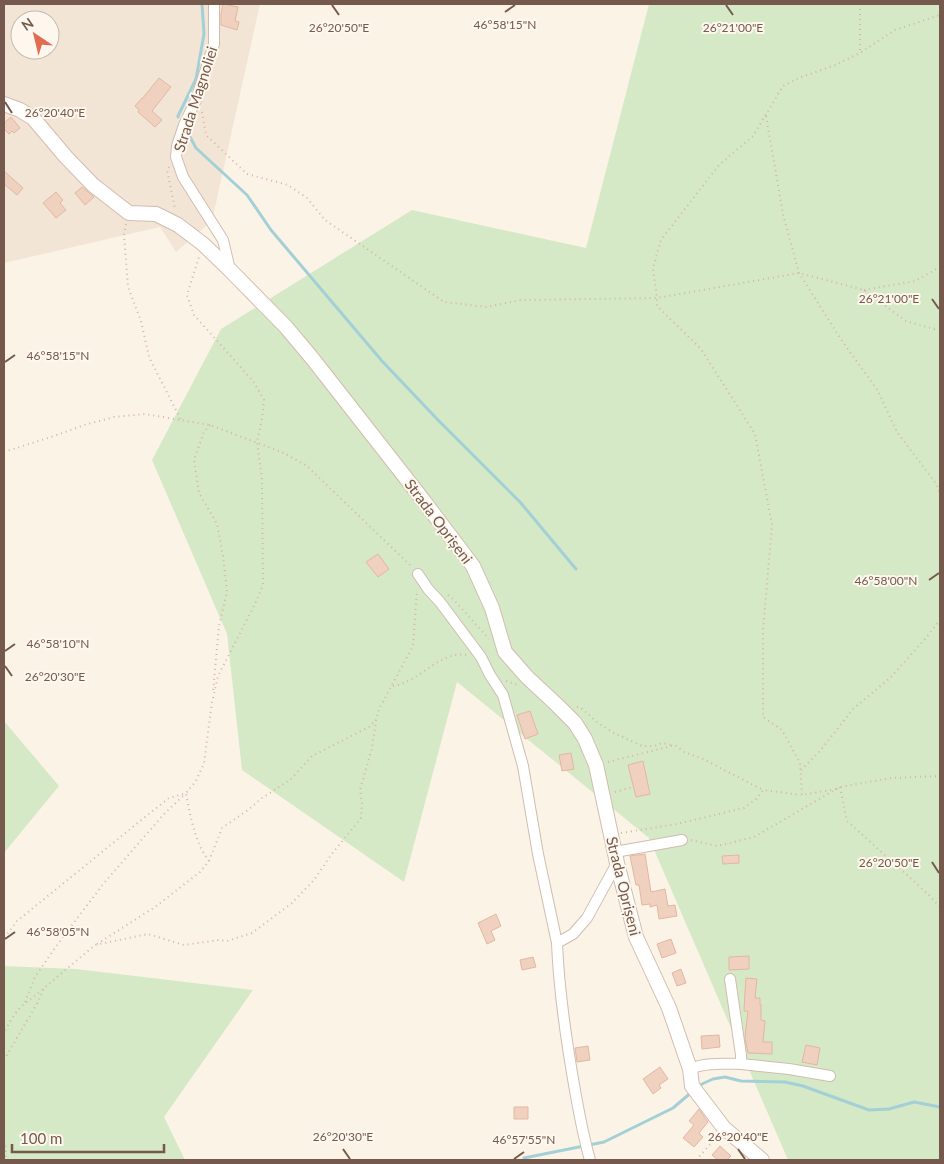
<svg xmlns="http://www.w3.org/2000/svg" width="944" height="1164" viewBox="0 0 944 1164" font-family="Lato,sans-serif">
<style>
.residential{fill:#f3e5d6;fill-rule:evenodd}
.green{fill:#d5e9c6}
.lines{fill:none;stroke-linecap:round;stroke-linejoin:round}
.stream{stroke:#a3d0d6;stroke-width:3}
.building{fill:#f0d1c0;stroke:#e2b7a1}
.street-casing{stroke:#cfbdb0;stroke-width:12}
.secondary-casing{stroke:#d2bdae;stroke-width:16}
.path{stroke:#d5b5a3;stroke-width:2;stroke-dasharray:1 4;stroke-linecap:butt}
.street{stroke:#fff;stroke-width:10}
.secondary{stroke:#fff;stroke-width:14}
.ticks{fill:none;stroke:#75594c;stroke-width:2}
.labels{text-anchor:middle;dominant-baseline:central;stroke-width:4;stroke-linejoin:round;paint-order:stroke}
.street-label{font-size:15px;fill:#75594c;stroke:#fef7ed}
.ticks-label{font-size:12px;text-anchor:middle;fill:#75594c;stroke:#fef7ed;stroke-width:4;stroke-linejoin:round;paint-order:stroke}
</style>
<rect width="100%" height="100%" fill="#fcf3e7"/>
<!-- residential -->
<path class="residential" d="M4,4H260L212,221L176,252L160,227L4,263ZM20,20H50V50H20Z"/>
<!-- green -->
<path class="green" d="M649,4H940V1160H788L649,838L457,682L404,882L242,770L227,634L152,460L221,329L412,210L586,248Z
M4,721L59,786L4,853Z
M4,966L76,969L253,990L164,1117L185,1160H4Z"/>
<g class="lines">
<!-- stream -->
<path class="stream" d="M178,117V116L196,79L204,34L202,4
M189,135L196,148L247,195L271,230L382,361L437,419L520,502L576,569
M698,1087L702,1084L713,1079L725,1077L741,1081L785,1082L803,1086L869,1110L889,1109L914,1102L940,1107
M524,1158L604,1142L673,1108L693,1091"/>
</g>
<!-- building -->
<path class="building" d="M223,4L238,7L235,21L239,22L237,30L221,25V14Z
M159,78L171,87L152,111L162,120L155,127L138,112L139,110L135,106L142,98V99Z
M11,117L20,128L14,133L12,131L9,134L4,129V123Z
M4,171L23,188L17,195L4,184Z
M82,187L94,197L85,205L75,193Z
M56,192L63,200L60,203L66,210L56,218L43,203Z
M378,554L389,569L378,577L366,562Z
M530,711L538,734L525,739L517,715Z
M571,753L574,769L562,771L559,755Z
M643,761L650,794L636,797L628,765Z
M645,854L651,892L665,889L668,906L675,905L677,916L659,919L657,905L650,907V904L642,905L639,885H636L630,856Z
M739,855V863L723,864L722,856Z
M496,914L501,926L491,931L495,940L487,944L478,923Z
M671,939L676,953L662,958L657,944Z
M749,956V969L729,970V957Z
M533,957L536,967L522,970L520,960Z
M681,969L686,983L677,986L672,973Z
M746,978L757,979L755,998H760V1005H761V1020L765,1021L763,1042H772V1054L748,1053L745,1038L748,1011H744L745,992Z
M719,1035L720,1047L702,1049L701,1036Z
M806,1045L820,1048L817,1065L802,1062Z
M588,1046L590,1060L577,1062L575,1048Z
M660,1067L668,1079L659,1085L661,1088L653,1094L643,1079Z
M514,1107H528V1119H514Z
M699,1109L708,1122L699,1133L703,1137L694,1147L683,1138L694,1125L689,1121Z
M720,1146L731,1156L727,1160H718L712,1155Z"/>
<g class="lines">
<!-- street casing -->
<g class="street-casing">
<path id="street" d="M214,4V44L196,100L184,125L177,146L176,157L183,177L223,240L230,270
M418,574L428,589L440,602L481,657L490,675L503,695L523,766L538,854L557,943
M615,852L682,840
M741,1064L789,1069L830,1076
M690,1069C705,1062 725,1064 741,1064V1055L730,979
M590,1160C584,1139 580,1118 576,1096C567,1046 559,994 557,943L573,934L587,918L617,863"/>
</g>
<!-- secondary casing -->
<g class="secondary-casing">
<path id="secondary" d="M4,104L20,110L33,118L66,157L93,185L129,213L156,214L178,225L203,244L230,270L286,327L312,358L420,496L473,566L492,608L505,652L527,677L557,705L575,723L585,739L596,765L617,863L636,937L669,1008L690,1069L692,1086L724,1128L762,1160"/>
</g>
<!-- path -->
<path class="path" d="M860,4V53
M202,112L206,135L247,174L288,185L307,198L325,220L444,302L487,307L520,300L657,298L799,273L864,290L906,321L934,329L940,328
M766,116L783,214L799,273L842,341L878,391L897,432L937,485L940,495
M169,167L167,170L175,209
M126,224L124,235L128,287L141,321L149,357L181,420
M864,290L915,281L940,267
M210,425L204,432L194,460L199,493L217,524L223,556L227,592L219,626L213,692
M4,452L54,436L84,425L114,417L145,414L210,425L284,453L307,466L411,566
M448,595L454,600L489,639
M506,681L518,685
M393,686C420,682 440,650 467,655
M577,707H580L597,722L612,732L642,746H654L662,743L672,745
M608,762L675,745L684,752L703,759L763,790
M801,770L820,751L853,709L890,678L925,639L940,620
M840,787L847,821L928,894L940,907
M836,789L802,795L800,763L782,730L763,717V630L772,525L755,434L701,349L657,306V298L653,268L661,240L719,165L753,136L783,86L799,78L835,65L860,53L895,30L940,15
M615,792L633,787
M621,833L677,824L744,808L756,799L763,790L801,795
M691,840L717,846L754,837L840,787L892,778L940,776
M209,861L222,828L248,810L262,798L291,779L312,756L369,727L376,720
M4,943L8,933L17,921L150,813L169,798L186,793L196,781L204,763L212,702L218,676L254,606L263,585L262,479L257,442L262,419L264,400L253,381L194,315L187,295L199,257
M97,944L155,907L200,872L209,861C195,843 190,815 186,793
M25,1002L35,977L57,945L104,883L164,814L184,795
M4,1035C8,1022 19,1006 31,999L95,945L148,934L184,945L219,940L227,941L252,933L292,903L314,880L331,855L361,818L362,804L360,790L372,748L376,720L379,709L413,646L417,591
M4,1060L38,1002L44,988
M4,1141L6,1149V1160
M696,1160L716,1138"/>
<!-- street -->
<use href="#street" class="street"/>
<!-- secondary -->
<use href="#secondary" class="secondary"/>
</g>
<!-- ticks -->
<path class="ticks" d="M332,5L339,15M726,5L733,15M505,12L515,5M5,102L12,113M932,299L939,309M5,362L15,355M929,580L939,573M5,651L15,644M5,666L12,676M932,862L939,873M5,939L15,932M343,1149L350,1159M738,1149L745,1159M514,1159L524,1152"/>
<g class="labels">
<!-- street labels -->
<g class="street-label">
<text transform="translate(195 99) rotate(-72)">Strada Magnoliei</text>
<text transform="translate(439 521) rotate(53)">Strada Oprișeni</text>
<text transform="translate(624 886) rotate(76)">Strada Oprișeni</text>
</g>
</g>
<g class="ticks-label">
<text x="505" y="29">46°58'15"N</text>
<text x="339" y="32">26°20'50"E</text>
<text x="733" y="32">26°21'00"E</text>
<text x="55" y="117">26°20'40"E</text>
<text x="889" y="303">26°21'00"E</text>
<text x="58" y="360">46°58'15"N</text>
<text x="886" y="585">46°58'00"N</text>
<text x="58" y="648">46°58'10"N</text>
<text x="55" y="681">26°20'30"E</text>
<text x="889" y="867">26°20'50"E</text>
<text x="58" y="936">46°58'05"N</text>
<text x="343" y="1141">26°20'30"E</text>
<text x="738" y="1141">26°20'40"E</text>
<text x="524" y="1144">46°57'55"N</text>
</g>
<!-- border -->
<rect width="944" height="1164" fill="none" stroke="#75594c" stroke-width="10"/>
<!-- north arrow -->
<g transform="translate(35 35) rotate(325)"><circle r="24" fill="#fef7ed" stroke="#c7b8ad"/>
<path d="M0-4L9 19L0 12L-9 19Z" fill="#e16c51"/>
<text y="-8" font-size="14" font-weight="bold" text-anchor="middle" fill="#75594c">N</text>
</g>
<!-- scale -->
<path d="M12 1144v8h152v-8" fill="none" stroke="#75594c" stroke-width="2.5"/>
<text x="20" y="1144" font-size="15" fill="#75594c" stroke="#fef7ed" stroke-width="4" paint-order="stroke">100 m</text>
</svg>
